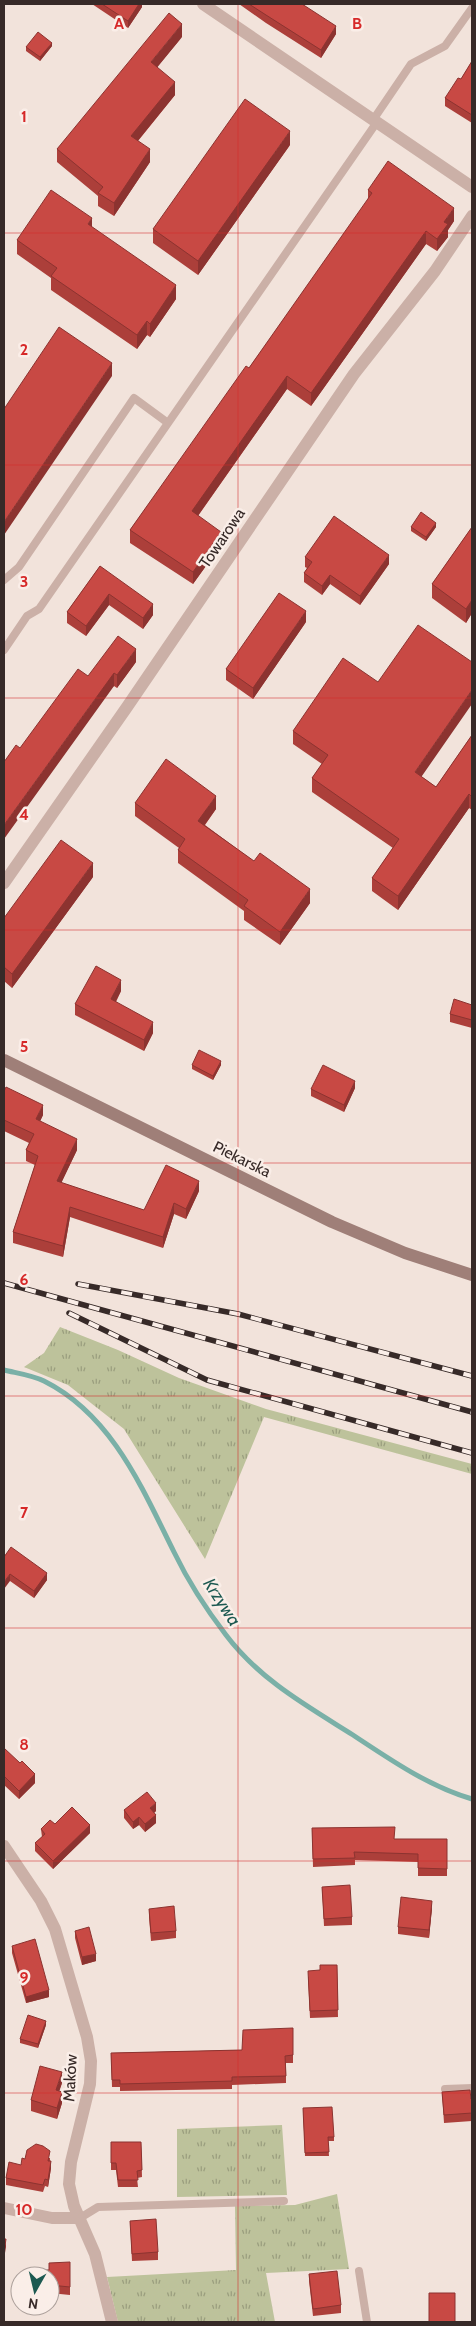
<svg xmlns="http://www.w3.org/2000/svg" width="476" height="2326" viewBox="0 0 476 2326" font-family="Cabin,sans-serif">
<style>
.grass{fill:url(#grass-tufts)}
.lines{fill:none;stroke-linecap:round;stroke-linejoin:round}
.stream{stroke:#7ab0a7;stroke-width:5}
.lane{stroke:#cbb0a7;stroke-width:8}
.street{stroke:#cbb0a7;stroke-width:12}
.secondary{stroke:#9f7f78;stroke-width:12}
.rail-casing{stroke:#372a28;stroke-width:5.5}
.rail{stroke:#faeee8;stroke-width:4;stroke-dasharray:11;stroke-linecap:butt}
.wall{fill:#ac3f3a}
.shaded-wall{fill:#8c3330}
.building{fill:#c84944;stroke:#8c3330}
.grid{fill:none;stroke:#d62828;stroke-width:1;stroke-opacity:0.55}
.labels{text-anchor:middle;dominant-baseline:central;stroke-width:5;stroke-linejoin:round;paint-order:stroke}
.street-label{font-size:16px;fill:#372a28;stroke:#faeee8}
.water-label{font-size:18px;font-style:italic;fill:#1c5951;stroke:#faeee8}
.grid-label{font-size:16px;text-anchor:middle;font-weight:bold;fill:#d62828;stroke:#faeee8;stroke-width:5;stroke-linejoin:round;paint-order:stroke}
</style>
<defs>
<pattern id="grass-tufts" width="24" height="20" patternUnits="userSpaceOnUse" patternTransform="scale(1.25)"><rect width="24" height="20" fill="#bdc29b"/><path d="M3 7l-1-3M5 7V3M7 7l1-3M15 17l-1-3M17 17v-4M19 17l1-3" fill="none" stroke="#9a9e7e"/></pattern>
</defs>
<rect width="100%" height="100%" fill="#f2e3db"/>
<!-- grass -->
<path class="grass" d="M60,1327L118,1350L179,1378L266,1409L472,1464V1474L264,1417L205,1559L124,1429L68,1385L24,1367L44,1353Z
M282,2125L287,2195L177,2197V2129Z
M337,2194L349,2269L266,2273L275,2322H118L107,2277L236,2270L235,2206L295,2205Z"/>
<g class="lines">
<!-- stream -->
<path class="stream" d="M4,1370C16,1373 32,1375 44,1381C112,1415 142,1488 174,1552C188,1581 206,1609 226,1635C260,1680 307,1706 353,1735C391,1760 428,1786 472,1799"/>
<!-- lane -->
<path class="lane" d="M373,120L411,64L445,46L472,8
M4,580L19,567L134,398L168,423
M4,650L27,616L39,609L377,122
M445,2089L472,2088
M80,2218L98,2207L284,2201
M359,2271L367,2322"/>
<!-- street -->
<path class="street" d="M203,4L472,187
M4,883L127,707L354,374L435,271L472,216
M4,1846L41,1901L55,1929L87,2037L91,2061L90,2084L71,2162L69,2184L74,2206L95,2254L112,2322
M4,2208L52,2218H80"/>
<!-- secondary -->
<path class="secondary" d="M4,1060L332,1222L405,1253L472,1275"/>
<!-- rail casing -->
<g class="rail-casing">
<path id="rail" d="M4,1283L472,1412
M78,1284L238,1314L472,1376
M69,1313L207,1380L472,1453"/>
</g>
<!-- rail -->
<use href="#rail" class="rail"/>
</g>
<!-- wall -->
<path class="wall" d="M92,4H142V7L128,28Z
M239,4H302L336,34L321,58L266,23Z
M182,37L157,67L175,95L138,141L150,162L114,216L98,206V196L57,162V149Z
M52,46L40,61L26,51V47Z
M472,61V123L445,106V98L461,79Z
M290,145L198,275L153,243V229Z
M368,190L454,221L448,230V237L437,251L426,244L311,406L287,389L198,516L221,545L193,584L130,543V530L249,368L368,200Z
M92,227L176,299L150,337L147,335L137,349L51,290V278L17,254V240Z
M411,527H436L426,541L411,531Z
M472,527V613L466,623L432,598V584Z
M305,557L389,564L360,605L330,584L322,595L304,582V573L307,568L305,567Z
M100,566L153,615L143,629L109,605L86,636L67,623V612Z
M306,622L253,699L226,680V669Z
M136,662L117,688L114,686L20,748L88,676Z
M293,731L422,777L436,787L472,735V810L469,808L398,910L372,891V878L393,848L312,792V778L322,764L293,744Z
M135,803L216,809L205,825L310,903L280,945L244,920V911L178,863V850L179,848L135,816Z
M93,877L12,988L4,981V918Z
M121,991L116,1002L153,1033L144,1051L75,1015V1004Z
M472,1005V1028L450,1022V1014Z
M192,1065H221L213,1080L192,1069Z
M355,1088L344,1112L311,1096V1089Z
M4,1091L43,1115L40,1121L77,1150L61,1183L144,1210L199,1191L186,1219L174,1214L163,1248L70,1217L63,1257L13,1243V1232L35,1165L26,1161V1150L29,1143L4,1131Z
M4,1557L47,1580L34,1598L10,1581Z
M4,1748L35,1783L19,1799L4,1785Z
M124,1810L156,1811L154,1813L156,1823L145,1832L139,1825L133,1829L124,1818Z
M55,1824L90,1833L53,1869L35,1851V1843L42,1837L41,1829Z
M312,1828L395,1839H447V1876H418V1862L355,1860V1865L313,1867Z
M322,1887L352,1917V1925L324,1926Z
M432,1908L429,1938L398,1934V1927Z
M149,1909L176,1931V1938L151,1941L149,1917Z
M75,1931L96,1961L82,1965L75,1938Z
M12,1946L49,1997L26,2003L12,1953Z
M337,1965L338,2017L310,2018L308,1977L320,1970Z
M46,2025L38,2048L20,2043V2039Z
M293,2028V2063H286V2083L232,2085V2089L120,2091V2087H112L111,2053L242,2050Z
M62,2083L59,2091L62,2103L57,2119L31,2111V2100Z
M442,2092L472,2099V2121L444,2123Z
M303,2108L334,2137V2141H328L329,2156H305Z
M111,2142H141L142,2177L137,2178L138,2187H118L116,2170H111Z
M50,2158V2161L51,2168L48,2187L45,2186L43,2192L6,2185V2178L21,2165L25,2159Z
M130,2221L158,2252V2260L132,2261Z
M49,2270L70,2287V2295L50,2293V2276Z
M309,2274L341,2305V2313L313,2316L309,2281Z"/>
<!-- shaded-wall -->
<path class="shaded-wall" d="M139,4H142V7L128,28V21Z
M182,24V37L151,75V62Z
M336,26V34L321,58V50Z
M52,43V46L40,61V57Z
M175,82V95L131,149V136Z
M290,131V145L198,275V261Z
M150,149V162L114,216V203Z
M454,208V221L448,230V237L437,251V239L444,222Z
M92,218V232L88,224Z
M426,231V244L311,406V393Z
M176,285V299L150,337V324Z
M147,321V335L137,349V335Z
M112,363V376L4,535V522Z
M287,376V389L192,524V511Z
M436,523V527L426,541V537Z
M221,532V545L193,584V572Z
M389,555V564L360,605V596Z
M330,575V584L322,595V586Z
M109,594V605L86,636V626Z
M472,600V613L466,623V609Z
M153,604V615L143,629V618Z
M306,611V622L253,699V688Z
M136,649V662L117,688V675Z
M114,673V686L4,839V825Z
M472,690V704L415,786V772Z
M469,794V808L398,910V896Z
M216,796V809L198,834V821Z
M93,863V877L12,988V974Z
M310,889V903L280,945V932Z
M121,980V991L111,1010V999Z
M153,1022V1033L144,1051V1040Z
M221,1061V1065L213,1080V1076Z
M355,1081V1088L344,1112V1105Z
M43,1105V1115L36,1130V1119Z
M77,1139V1150L57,1192V1181Z
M199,1181V1191L186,1219V1209Z
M174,1203V1214L163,1248V1237Z
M70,1207V1217L63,1257V1246Z
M47,1573V1580L34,1598V1591Z
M10,1574V1581L4,1589V1582Z
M35,1774V1783L19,1799V1791Z
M156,1803V1811L150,1816V1808Z
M156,1815V1823L145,1832V1824Z
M139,1817V1825L133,1829V1822Z
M90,1825V1833L53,1869V1861Z
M432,1901V1908L429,1938V1930Z
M96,1954V1961L82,1965V1957Z
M49,1990V1997L26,2003V1997Z
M46,2021V2025L38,2048V2044Z
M62,2072V2083L56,2101V2090Z
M62,2092V2103L57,2119V2108Z
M51,2161V2168L48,2187V2180Z
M6,2239V2247L4,2259V2252Z"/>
<!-- building -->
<path class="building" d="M102,4H139L128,21Z
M249,4H302L336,26L321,50L266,15Z
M169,13L182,24L151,62L175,82L131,136L150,149L114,203L98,193L103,187L57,149Z
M38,32L52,43L40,57L26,47Z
M472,61V115L445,98L458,78L461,79Z
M245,99L290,131L198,261L153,229Z
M388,161L454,208L444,222L448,224L437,239L426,231L311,393L287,376L192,511L221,532L193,572L130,530L246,366L249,368L372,193L368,190Z
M51,190L92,218L88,224L176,285L150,324L147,321L137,335L51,276L57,268L17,240Z
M59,327L112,363L4,522V409Z
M421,512L436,523L426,537L411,527Z
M334,516L389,555L360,596L330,575L322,586L304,573L312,562L305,557Z
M472,527V600L466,609L432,584Z
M100,566L153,604L143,618L109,594L86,626L67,612Z
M279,593L306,611L253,688L226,669Z
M418,625L472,662V690L415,772L436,787L472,735V797L469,794L398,896L372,878L399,839L312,778L328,755L293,731L343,658L378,682Z
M118,636L136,649L117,675L114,673L4,825V762L16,745L20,748L78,669L88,676Z
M166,759L216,796L198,821L254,861L260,853L310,889L280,932L244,906L248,900L178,850L185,839L135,803Z
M61,840L93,863L12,974L4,967V918Z
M96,966L121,980L111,999L153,1022L144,1040L75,1004Z
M454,999L472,1005V1020L450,1014Z
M199,1050L221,1061L213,1076L192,1065Z
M323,1065L355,1081L344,1105L311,1089Z
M6,1087L43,1105L36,1119L77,1139L57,1181L144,1210L166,1165L199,1181L186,1209L174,1203L163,1237L70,1207L63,1246L13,1232L38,1156L26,1150L34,1134L4,1120V1091Z
M11,1547L47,1573L34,1591L10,1574L4,1582V1557Z
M4,1748L20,1763L22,1761L35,1774L19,1791L4,1776Z
M147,1792L156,1803L150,1808L156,1815L145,1824L139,1817L133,1822L124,1810Z
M72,1807L90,1825L53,1861L35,1843L45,1834L41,1829L50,1820L55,1824Z
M395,1827L394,1839H447V1869L418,1868V1854L354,1852L355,1858L313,1859L312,1828Z
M350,1885L352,1917L324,1919L322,1887Z
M401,1897L432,1901L429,1930L398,1927Z
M174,1906L176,1931L151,1933L149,1909Z
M89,1927L96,1954L82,1957L75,1931Z
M35,1939L49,1990L26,1997L12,1946Z
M320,1965H337L338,2010L310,2011L308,1971L320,1970Z
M28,2015L46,2021L38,2044L20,2039Z
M293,2028V2055L285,2056L286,2076L232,2077V2081L120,2084V2080H112L111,2053L242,2050L243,2030Z
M40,2066L62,2072L56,2090L62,2092L57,2108L31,2100Z
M470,2090L471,2099H472V2113L444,2115L442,2092Z
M332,2107L334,2137H328L329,2152L305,2153L303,2108Z
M111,2142H141L142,2170L137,2171L138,2180H118L116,2163H111Z
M36,2144L43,2146L50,2151L48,2161H51L48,2180L45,2179L43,2185L6,2178L9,2162L21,2165L22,2158L25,2159L27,2150Z
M156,2219L158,2252L132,2254L130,2221Z
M4,2239H6L4,2252Z
M70,2262V2287L50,2285V2276H43V2270H49V2263Z
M337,2271L341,2305L313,2309L309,2274Z
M429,2293H455V2322H429Z"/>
<!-- grid -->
<path class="grid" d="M238,4V2322M4,233H472M4,465H472M4,698H472M4,930H472M4,1163H472M4,1396H472M4,1628H472M4,1861H472M4,2093H472"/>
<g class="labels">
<!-- street labels -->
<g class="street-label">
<text transform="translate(222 538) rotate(-56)">Towarowa</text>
<text transform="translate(242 1159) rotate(26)">Piekarska</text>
<text transform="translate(70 2078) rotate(-87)">Maków</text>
</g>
<!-- water labels -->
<g class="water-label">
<text transform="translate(222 1602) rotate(57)">Krzywa</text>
</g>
</g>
<g class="grid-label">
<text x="119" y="29">A</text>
<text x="357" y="29">B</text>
<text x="24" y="122">1</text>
<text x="24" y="355">2</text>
<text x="24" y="587">3</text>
<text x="24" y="820">4</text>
<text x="24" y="1052">5</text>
<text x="24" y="1285">6</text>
<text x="24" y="1518">7</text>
<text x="24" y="1750">8</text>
<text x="24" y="1983">9</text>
<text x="24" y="2215">10</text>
</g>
<!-- border -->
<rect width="476" height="2326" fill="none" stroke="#372a28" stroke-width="10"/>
<!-- north arrow -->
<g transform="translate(35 2291) rotate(188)"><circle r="24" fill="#faeee8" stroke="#aca09b"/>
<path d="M0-4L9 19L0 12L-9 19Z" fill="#1c5951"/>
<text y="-8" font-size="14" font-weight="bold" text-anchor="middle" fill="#372a28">N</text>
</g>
</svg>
